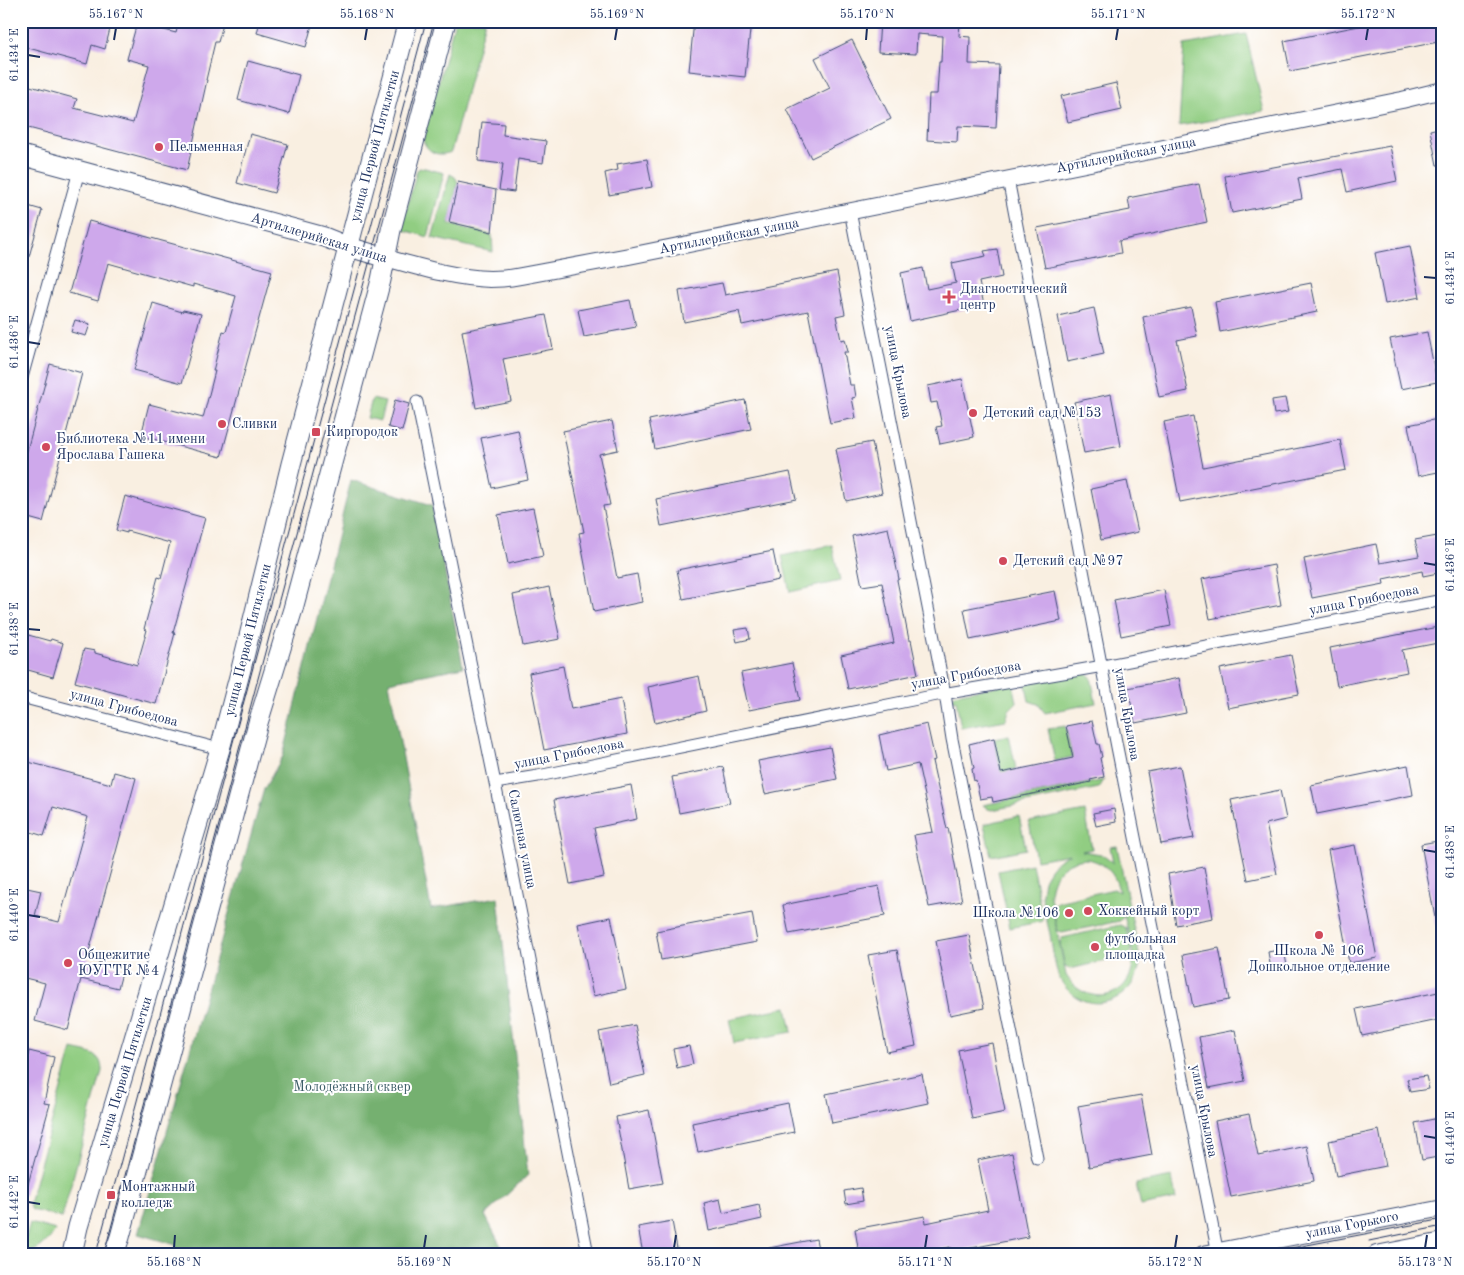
<svg xmlns="http://www.w3.org/2000/svg" width="1464" height="1275" viewBox="0 0 1464 1275" font-family="'Old Standard TT',serif">
<style>
.green{fill:#91cd82;stroke:#567e70;fill-rule:evenodd}
.forest{fill:#74b070;stroke:#487067}
.building{fill:#cea8eb}
.lines{fill:none;stroke-linecap:round;stroke-linejoin:round}
.street-casing{stroke:#3c4c72;stroke-width:13}
.secondary-casing{stroke:#3c4c72;stroke-width:18}
.primary-casing{stroke:#3c4c72;stroke-width:21}
.street{stroke:#fff;stroke-width:11}
.secondary{stroke:#fff;stroke-width:16}
.primary{stroke:#fff;stroke-width:19}
.tram{stroke:#1b2f5e;stroke-width:1}
.ticks{fill:none;stroke:#1b2f5e;stroke-width:2}
.poi-dot{fill:#d1495b;stroke:#fff;stroke-width:2}
.labels{text-anchor:middle;dominant-baseline:central;stroke-width:4;stroke-linejoin:round;paint-order:stroke}
.street-label{font-size:14px;fill:#1b2f5e;stroke:#fff}
.poi-label{font-size:14px;fill:#1b2f5e;stroke:#fff;text-anchor:start}
.park-label{font-size:14px;fill:#3e5e69;stroke:#fff}
.neatline{fill:none;stroke:#1b2f5e;stroke-width:2}
.ticks-label{font-size:12px;text-anchor:middle;fill:#1b2f5e}
</style>
<rect width="100%" height="100%" fill="#fff"/>
<filter id="ink" filterUnits="userSpaceOnUse"><feTurbulence type="fractalNoise" baseFrequency=".02" numOctaves="2"/><feDisplacementMap in="SourceGraphic" scale="10" xChannelSelector="R" yChannelSelector="G"/><feConvolveMatrix kernelMatrix="1 2 1 2 8 2 1 2 1" color-interpolation-filters="sRGB"/></filter>
<filter id="wash" filterUnits="userSpaceOnUse"><feTurbulence type="fractalNoise" baseFrequency=".0096" numOctaves="4" result="noise"/><feDisplacementMap in="SourceGraphic" scale="20" xChannelSelector="R" yChannelSelector="G"/><feGaussianBlur stdDeviation="1.12" result="paint"/><feColorMatrix in="noise" values="0 0 0 0 0 0 0 0 0 0 0 0 0 0 0 0 0 1.4 0 .05"/><feComposite in="paint" operator="in"/></filter>
<g filter="url(#wash)">
<rect width="100%" height="100%" fill="#f9efe1"/>
<!-- green -->
<path class="green" d="M456,21H485L451,152C438,157 428,153 423,140L454,24Z
M1246,34L1264,111L1179,126L1184,45Z
M420,168H425L444,173L428,237L404,230L403,223L405,211H406L417,170Z
M450,174L455,177L458,182L449,224L492,235L493,252L432,238Z
M372,399L385,402L380,421L367,418Z
M832,545L840,581L790,592L782,556Z
M1083,670L1091,677L1096,703L1045,713L1038,704L1029,701L1025,681Z
M1013,683L1017,702L1009,710L1006,720L961,728L956,700L952,701L955,694Z
M1065,726L1072,757L1055,761L1048,729Z
M1009,735L1016,769L1001,772L994,738Z
M1104,780L1099,788L992,810L988,809L983,805Z
M1085,811L1092,849L1082,851L1101,854L1113,863L1110,847L1117,846L1140,959C1139,998 1093,1019 1066,988C1063,984 1060,980 1058,975C1054,962 1052,947 1050,934C1047,921 1043,908 1042,896C1042,891 1043,885 1044,881C1049,867 1058,859 1070,854L1036,860L1029,822ZM1087,859C1105,862 1116,874 1119,892L1114,889L1057,902L1054,904L1053,908L1057,930L1062,933L1120,921L1124,916C1128,931 1136,955 1132,970C1122,1004 1082,1003 1066,975L1050,897C1050,874 1065,860 1087,859Z
M1019,816L1026,849L991,856L984,824Z
M1032,864L1043,921L1010,928L998,871Z
M1120,925L1126,928L1131,950L1129,955L1070,969L1065,967L1060,943L1062,938Z
M787,1007L792,1032L734,1043L729,1019Z
M72,1049C87,1053 102,1052 102,1071L62,1218L32,1210L29,1204Z
M1172,1177L1176,1199L1141,1206L1136,1184Z
M30,1223L56,1230C48,1242 37,1253 21,1254Z"/>
<!-- forest -->
<path class="forest" d="M351,480L432,505L463,667L389,682L431,909L498,897L528,1175L485,1215L503,1250L508,1254H172L176,1245L138,1234L264,789L283,756Z"/>
<g id="blocks">
<!-- building -->
<path class="building" d="M21,21H112L105,49L92,45L87,64L21,46Z
M179,21H224L218,42H215L206,80H207L187,170L21,126V120L30,86L77,99L74,108L133,123L149,65L127,59L137,23L176,33Z
M260,21H313L306,47L257,33Z
M694,21H751L745,77L689,71Z
M880,21H960L959,36L970,37L969,64L999,65L996,128L958,126L957,142L927,140L929,94H937L939,62H941L942,36L917,34L916,54L878,52Z
M1384,21H1443V41L1290,71L1284,41Z
M852,40L891,119L811,158L787,109L830,88L815,58Z
M248,61L299,75L289,114L238,100Z
M1116,83L1122,110L1068,122L1061,96Z
M482,122L504,124L503,135L546,141L543,163L518,159L514,192L499,190L503,164L478,161Z
M1443,127V165H1437L1430,130Z
M250,134L288,144L274,193L237,183Z
M1390,146L1397,181L1347,192L1342,169L1298,178L1302,199L1232,213L1225,176L1295,163V164L1327,158Z
M647,159L652,187L609,195L605,173L618,170L617,164Z
M458,182L496,190L492,232L449,222Z
M1199,184L1207,222L1119,241L1121,253L1045,268L1037,228L1130,210L1128,198Z
M21,204L42,210L25,271H21Z
M89,221L272,271L221,457L141,436L149,404L203,418L215,371H213L223,331L226,332L236,296L193,284V287L108,263L98,301L69,293Z
M1410,246L1420,297L1385,304L1375,253Z
M997,249L1002,277L979,282L984,305L910,321L901,273L923,268L927,289L956,283L952,263L986,256L984,251Z
M837,272L845,314L836,316L841,340L845,339L848,352H844L850,385H854L856,397L852,398L856,418L830,423L808,311L742,325L739,311L684,322L679,291L722,283L725,295Z
M1311,283L1317,312L1220,332L1215,302Z
M630,300L636,327L584,337L578,310Z
M153,303L182,312L183,310L201,314L182,383L134,370Z
M1191,307L1197,336L1177,340L1188,391L1159,397L1143,317Z
M1094,308L1104,354L1067,362L1058,316Z
M546,315L553,349L503,359L511,401L476,408L462,331Z
M75,320L90,324L86,336L71,332Z
M1427,332L1437,382L1401,389L1390,339Z
M50,364L82,373L43,522L21,516V473Z
M962,379L974,437L940,444L936,427L942,426L937,402L931,403L928,386Z
M1111,394L1121,446L1084,453L1074,402Z
M1285,398L1288,412L1274,414L1272,400Z
M395,400L409,404L402,431L388,427Z
M745,400L751,429L655,449L649,420Z
M1193,416L1203,467L1340,440L1346,470L1180,502L1164,422Z
M1443,418V471L1418,476L1408,425Z
M612,421L618,450L599,454L610,505L603,506L617,578L637,574L642,602L594,612L579,533L584,532L563,431Z
M518,430L528,480L492,488L481,438Z
M872,442L882,493L846,501L836,449Z
M790,472L796,499L661,526L656,499Z
M1127,481L1138,532L1101,540L1091,489Z
M125,496L205,518L173,633H175L156,704L75,682L84,649L95,651V653L137,665L147,630L144,629L158,577L161,578L170,543L127,531V533L116,530Z
M533,508L543,556L508,564L498,515Z
M888,528L899,579L897,580L909,640H911L918,674L848,689L841,655L894,643L882,583L862,586L852,536Z
M1443,535V572L1423,576L1422,571L1383,579L1384,584L1312,598L1304,559L1376,544L1380,563L1419,556L1415,540Z
M773,551L779,580L683,599L677,570Z
M1274,565L1281,605L1210,619L1202,579Z
M549,587L560,639L523,646L513,595Z
M1164,590L1171,626L1121,636L1114,600Z
M1055,591L1061,621L970,640L964,609Z
M1443,626V642L1402,650L1407,672L1337,686L1330,648Z
M748,628L750,639L737,642L734,630Z
M21,633L50,641L51,639L63,643L53,677L21,668Z
M1291,655L1299,694L1228,708L1220,669Z
M792,663L800,700L749,710L741,673Z
M563,666L571,709L621,699L627,734L544,750L529,673Z
M699,676L706,711L655,723L648,687Z
M1179,678L1186,713L1135,723L1128,688Z
M1092,721L1097,744H1099L1102,757L1100,758L1104,777L1090,780L1091,782L993,802L992,797L980,799L976,780L974,781L972,769L974,768L969,744L994,738L1001,773L1073,758L1066,726Z
M927,724L935,760L932,761L947,829L948,828L962,901L929,907L914,835L933,832L918,764L886,771L879,735Z
M830,747L837,779L765,794L758,761Z
M21,760L111,784L114,772L136,778L87,959L123,969L118,988L81,979L68,1030L35,1021L45,983L21,977V945L26,928L21,927V913L27,888L41,891L35,916L59,922L88,817L53,807L44,836L21,829Z
M1408,765L1413,795L1317,814L1311,785Z
M1180,766L1194,838L1161,844L1147,772Z
M723,767L730,803L679,813L672,777Z
M631,785L637,819L594,828L604,877L570,884L554,800Z
M1280,790L1286,819L1266,824L1277,874L1248,880L1231,800Z
M1114,809L1116,822L1096,826L1093,813Z
M1443,840V927L1437,928L1421,844Z
M1355,845L1377,958L1349,963L1328,850Z
M1204,867L1213,918L1176,925L1168,874Z
M879,886L885,916L789,934L783,905Z
M752,913L757,942L661,960L656,931Z
M611,917L626,989L593,996L578,924Z
M969,935L984,1008L950,1015L936,941Z
M1219,948L1229,1000L1193,1007L1183,955Z
M1284,949L1287,966L1271,969L1268,952Z
M897,950L916,1046L887,1052L868,955Z
M1443,991V1019L1362,1036L1356,1009Z
M635,1025L645,1075L609,1083L599,1032Z
M1235,1030L1245,1081L1209,1088L1199,1037Z
M992,1043L1005,1112L972,1119L958,1050Z
M689,1046L693,1064L677,1068L673,1049Z
M29,1051L54,1057L44,1103L50,1104L25,1195H21V1085Z
M922,1074L928,1103L832,1123L826,1094Z
M1426,1076L1429,1089L1410,1092L1407,1079Z
M1141,1095L1152,1155L1089,1167L1078,1106Z
M788,1103L794,1132L698,1152L692,1123Z
M649,1110L663,1183L629,1189L616,1117Z
M1249,1114L1258,1156L1307,1146L1314,1181L1231,1197L1215,1121Z
M1443,1117V1156L1422,1160L1415,1123Z
M1379,1130L1386,1166L1336,1176L1329,1141Z
M1012,1153L1028,1237L951,1252L950,1247L913,1254H859L855,1229L925,1216L926,1223L988,1210L978,1160Z
M861,1188L863,1201L846,1204L844,1191Z
M720,1199L723,1213L759,1205L762,1219L709,1231L704,1203Z
M672,1221L678,1254H643L638,1227Z
M816,1239L819,1254H770L769,1248Z"/>
</g>
</g>
<g filter="url(#ink)">
<use href="#blocks" fill-opacity="0" stroke="#3c4c72" stroke-width="1"/>
<g class="lines">
<!-- street casing -->
<g class="street-casing">
<path id="street" d="M1008,179L1117,747L1218,1254
M850,211L945,694L952,739L1037,1158
M21,381L79,171
M417,402L495,783L588,1254
M21,697L220,749
M495,783L538,776L937,695L1103,666L1443,600"/>
</g>
<!-- secondary casing -->
<g class="secondary-casing">
<path id="secondary" d="M386,258C419,267 455,278 490,279C500,279 511,278 521,276L629,256L1402,100L1443,90
M1203,1254L1443,1208
M1376,1254L1443,1241"/>
</g>
<!-- primary casing -->
<g class="primary-casing">
<path id="primary" d="M21,155L324,237L349,247L386,258
M72,1254L78,1227L220,749L241,669L291,464L408,21
M114,1254L120,1237L258,723L293,609L381,280L391,230L446,21"/>
</g>
<!-- street -->
<use href="#street" class="street"/>
<!-- secondary -->
<use href="#secondary" class="secondary"/>
<!-- primary -->
<use href="#primary" class="primary"/>
<!-- tram -->
<path class="tram" d="M1369,1241L1443,1226
M96,1254L426,21
M104,1254L434,21
M1260,1254L1443,1219"/>
</g>
</g>
<!-- ticks -->
<path class="ticks" d="M114,40L116,28M365,40L367,28M615,40L617,28M866,40L867,28M1116,40L1118,28M1366,40L1368,28M28,55L40,57M1424,277L1436,278M28,342L40,344M1424,563L1436,565M28,629L40,630M1424,850L1436,852M28,915L40,917M1424,1136L1436,1138M28,1202L40,1204M174,1248L175,1235M424,1248L426,1235M674,1248L676,1235M925,1248L927,1235M1175,1248L1177,1235M1425,1248L1427,1235"/>
<!-- markers -->
<g class="poi-dot">
<circle cx="159" cy="147" r="5"/>
<path d="M946.5 289.5h5v5h5v5h-5v5h-5v-5h-5v-5h5z"/>
<circle cx="973" cy="413" r="5"/>
<circle cx="222" cy="424" r="5"/>
<rect x="311" y="427" width="10" height="10" rx="2.5"/>
<circle cx="46" cy="447" r="5"/>
<circle cx="1003" cy="561" r="5"/>
<circle cx="1088" cy="911" r="5"/>
<circle cx="1069" cy="913" r="5"/>
<circle cx="1319" cy="935" r="5"/>
<circle cx="1095" cy="947" r="5"/>
<circle cx="68" cy="963" r="5"/>
<rect x="106" y="1190" width="10" height="10" rx="2.5"/>
</g>
<g class="labels">
<!-- street labels -->
<g class="street-label">
<text transform="translate(375 146) rotate(-75)">улица Первой Пятилетки</text>
<text transform="translate(1126 155) rotate(-11)">Артиллерийская улица</text>
<text transform="translate(729 236) rotate(-11)">Артиллерийская улица</text>
<text transform="translate(319 238) rotate(17)">Артиллерийская улица</text>
<text transform="translate(898 372) rotate(79)">улица Крылова</text>
<text transform="translate(1364 600) rotate(-11)">улица Грибоедова</text>
<text transform="translate(248 640) rotate(-76)">улица Первой Пятилетки</text>
<text transform="translate(966 675) rotate(-10)">улица Грибоедова</text>
<text transform="translate(124 708) rotate(15)">улица Грибоедова</text>
<text transform="translate(1127 714) rotate(80)">улица Крылова</text>
<text transform="translate(569 754) rotate(-11)">улица Грибоедова</text>
<text transform="translate(522 839) rotate(79)">Салютная улица</text>
<text transform="translate(125 1072) rotate(-73)">улица Первой Пятилетки</text>
<text transform="translate(1204 1111) rotate(79)">улица Крылова</text>
<text transform="translate(1352 1225) rotate(-11)">улица Горького</text>
</g>
<!-- poi labels -->
<g class="poi-label">
<text x="169" y="147">Пельменная</text>
<text x="960" y="289">Диагностический<tspan x="960" dy="16">центр</tspan></text>
<text x="983" y="413">Детский сад №153</text>
<text x="232" y="424">Сливки</text>
<text x="326" y="432">Киргородок</text>
<text x="56" y="439">Библиотека №11 имени<tspan x="56" dy="16">Ярослава Гашека</tspan></text>
<text x="1013" y="561">Детский сад №97</text>
<text x="1098" y="911">Хоккейный корт</text>
<text x="1059" y="913" text-anchor="end">Школа №106</text>
<text x="1105" y="939">футбольная<tspan x="1105" dy="16">площадка</tspan></text>
<text x="1319" y="951" text-anchor="middle">Школа № 106<tspan x="1319" dy="16">Дошкольное отделение</tspan></text>
<text x="78" y="955">Общежитие<tspan x="78" dy="16">ЮУГТК №4</tspan></text>
<text x="121" y="1187">Монтажный<tspan x="121" dy="16">колледж</tspan></text>
</g>
<!-- park labels -->
<g class="park-label">
<text x="352" y="1087">Молодёжный сквер</text>
</g>
</g>
<!-- margin -->
<rect width="1464" height="1275" fill="none" stroke="#fff" stroke-width="55"/>
<rect x="28" y="28" width="1408" height="1220" class="neatline"/>
<g class="ticks-label">
<text x="116" y="18">55.167°N</text>
<text x="367" y="18">55.168°N</text>
<text x="617" y="18">55.169°N</text>
<text x="867" y="18">55.170°N</text>
<text x="1118" y="18">55.171°N</text>
<text x="1368" y="18">55.172°N</text>
<text transform="translate(14 55) rotate(-90)" y="4">61.434°E</text>
<text transform="translate(1450 278) rotate(-90)" y="4">61.434°E</text>
<text transform="translate(14 342) rotate(-90)" y="4">61.436°E</text>
<text transform="translate(1450 565) rotate(-90)" y="4">61.436°E</text>
<text transform="translate(14 629) rotate(-90)" y="4">61.438°E</text>
<text transform="translate(1450 852) rotate(-90)" y="4">61.438°E</text>
<text transform="translate(14 915) rotate(-90)" y="4">61.440°E</text>
<text transform="translate(1450 1138) rotate(-90)" y="4">61.440°E</text>
<text transform="translate(14 1202) rotate(-90)" y="4">61.442°E</text>
<text x="174" y="1266">55.168°N</text>
<text x="424" y="1266">55.169°N</text>
<text x="674" y="1266">55.170°N</text>
<text x="925" y="1266">55.171°N</text>
<text x="1175" y="1266">55.172°N</text>
<text x="1425" y="1266">55.173°N</text>
</g>
</svg>
